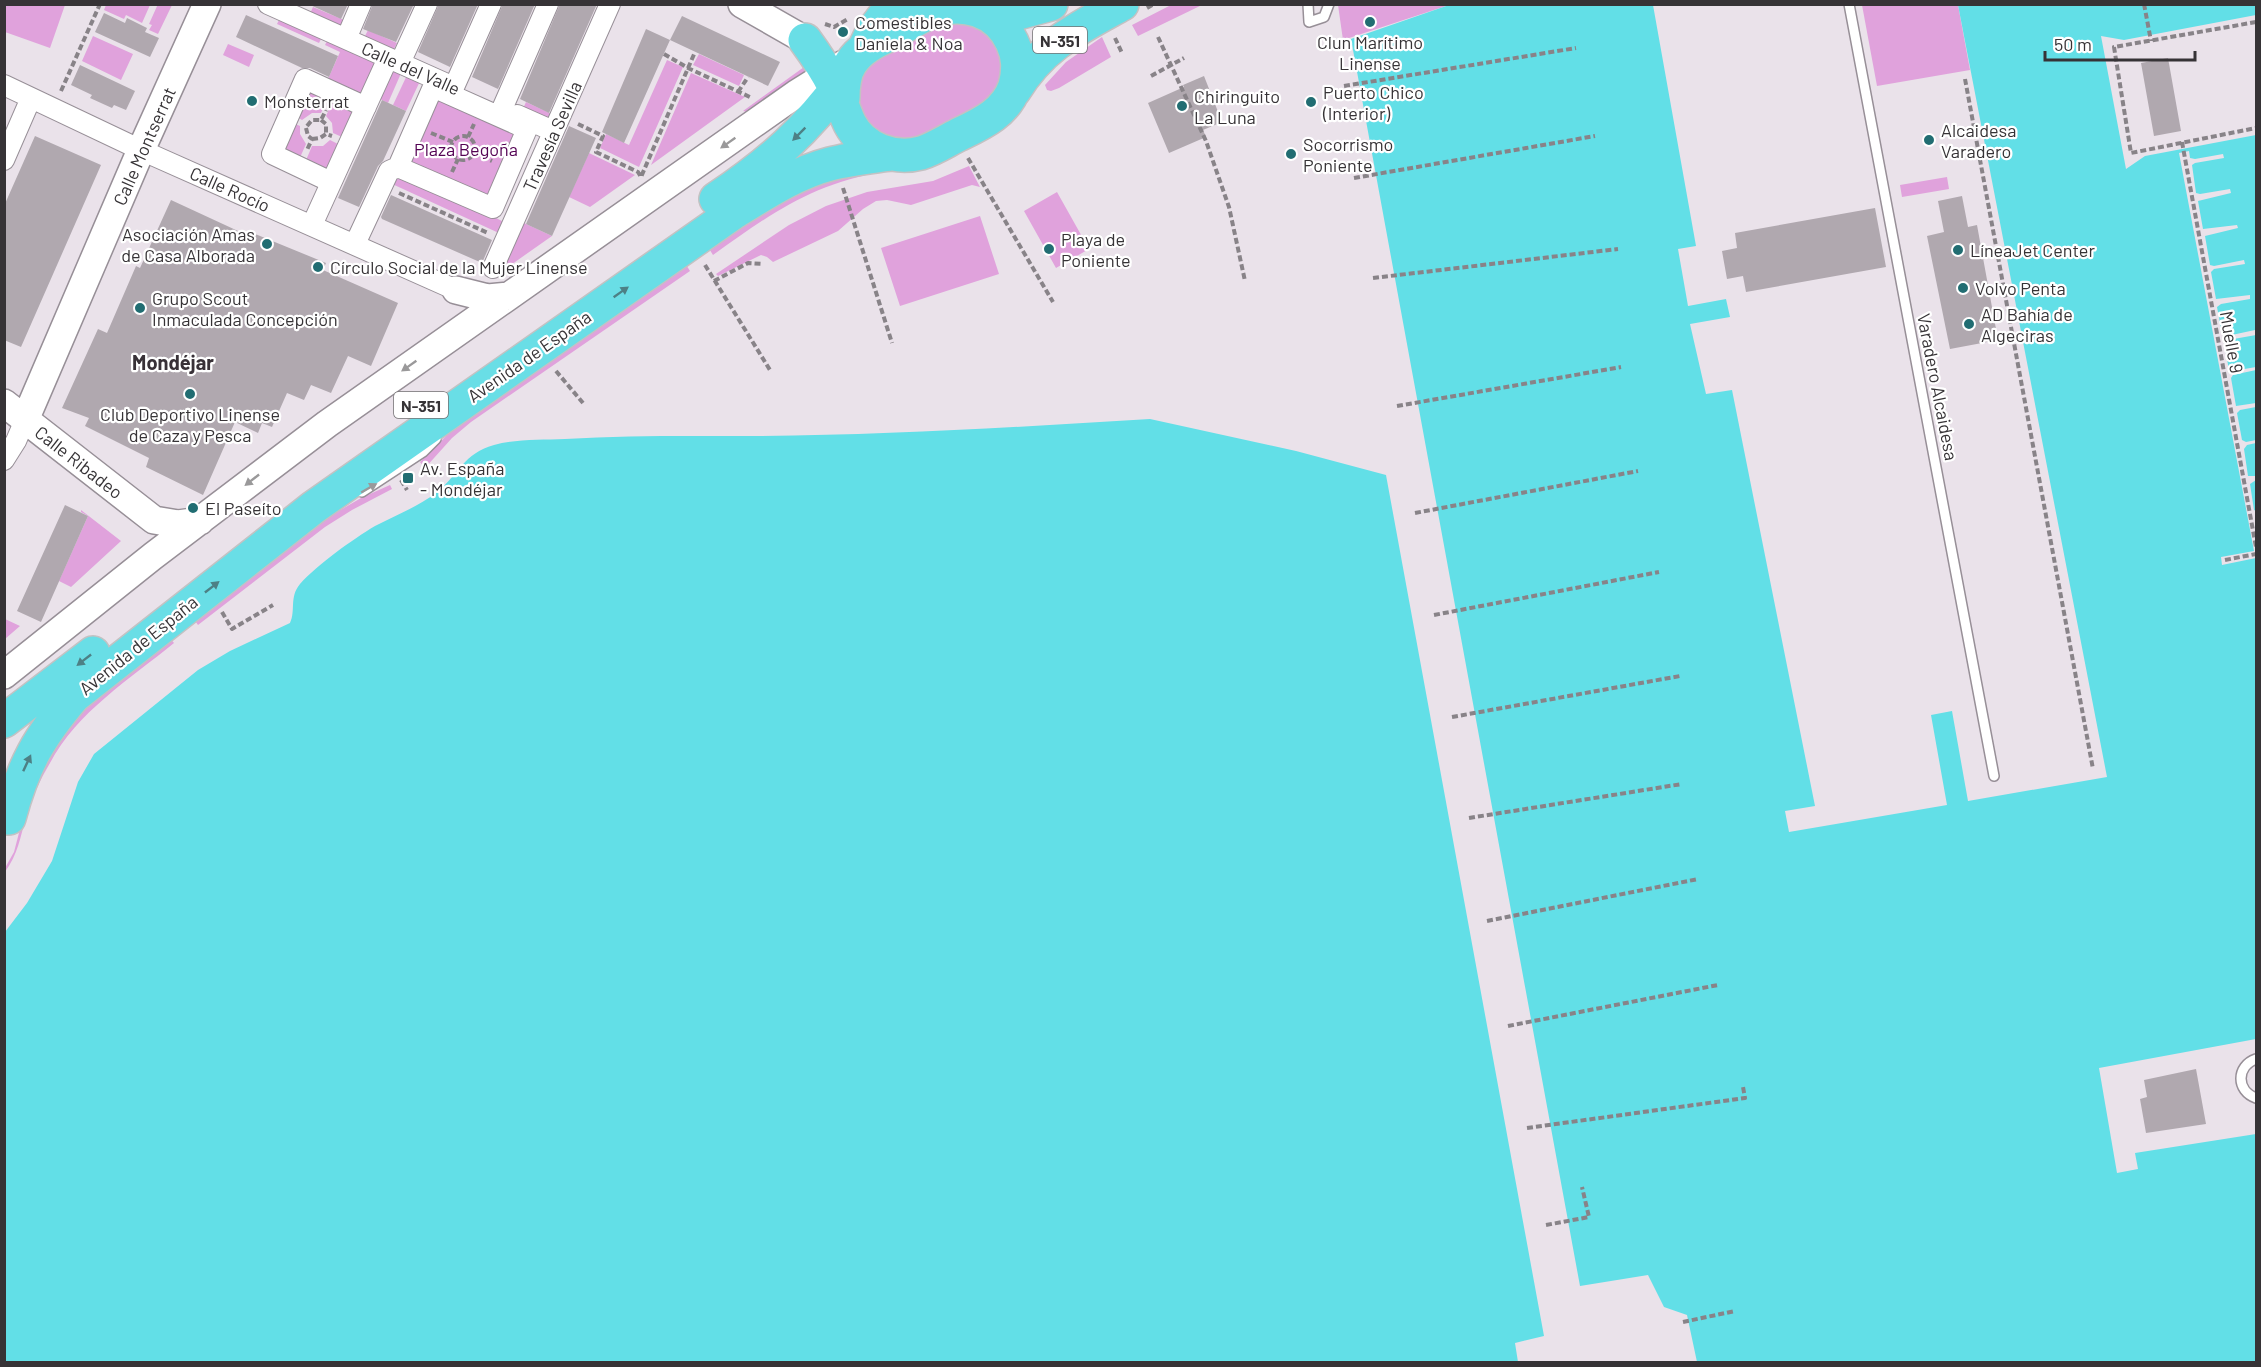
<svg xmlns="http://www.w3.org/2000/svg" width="2261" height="1367" viewBox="0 0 2261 1367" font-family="Barlow,sans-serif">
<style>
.green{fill:#e0a2dc}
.water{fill:#62dfe7}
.pier{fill:#eae2ea}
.building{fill:#b0a8af}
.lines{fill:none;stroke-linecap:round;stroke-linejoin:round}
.lane-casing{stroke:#978f97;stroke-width:12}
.street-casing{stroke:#978f97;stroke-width:22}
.secondary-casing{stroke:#978f97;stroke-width:30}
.highway-casing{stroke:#c3c2c3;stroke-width:36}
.path{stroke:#888388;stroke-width:4;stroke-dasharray:6 3;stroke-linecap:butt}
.lane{stroke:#fff;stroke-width:9}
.street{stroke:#fff;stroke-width:20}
.secondary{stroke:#fff;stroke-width:27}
.highway{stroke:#69dee6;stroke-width:33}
.oneway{fill:#4d8085}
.oneway2{fill:#9a999a}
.poi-dot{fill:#216d72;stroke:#fff;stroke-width:2}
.labels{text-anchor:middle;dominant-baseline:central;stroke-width:4.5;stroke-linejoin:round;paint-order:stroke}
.shield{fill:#fff;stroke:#727072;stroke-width:1.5}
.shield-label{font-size:16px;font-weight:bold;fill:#363336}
.poi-label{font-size:18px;fill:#363336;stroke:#fff;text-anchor:start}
.street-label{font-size:18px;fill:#363336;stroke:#fff}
.park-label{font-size:18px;fill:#540354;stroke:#fff}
.neighbourhood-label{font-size:20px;font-weight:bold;fill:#383137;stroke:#fff}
</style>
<rect width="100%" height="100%" fill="#eae2ea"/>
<!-- green -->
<path class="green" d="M5,4L65,5L50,48L5,32Z
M158,4L172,5L158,34L149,30L152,25L149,24Z
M106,5V4L150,5L142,23L126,15L124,19L104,10Z
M1171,5H1202L1138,36L1132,25Z
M1338,5H1449L1343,40Z
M1862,5H1958L1970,70L1877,86Z
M313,7L344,20L340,29L309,16Z
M281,16L323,35L319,43L277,24Z
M961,21L988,33L1002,58L1003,73L999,87L991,99L945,125L911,141L889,139L866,122L858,102L857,95L862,74L871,62L886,51L947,22Z
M368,30L397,43L392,53L363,40Z
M93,36L133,54L121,80L82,61Z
M329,37L381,60L365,96L328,79L340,52L325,45Z
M1102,37L1111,57L1059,88L1051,91L1047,90L1045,85L1066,62Z
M228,44L254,55L249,67L223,55Z
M699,54L744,75L739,86L693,65Z
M667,60L683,67L639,167L600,148L606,134L629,145Z
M811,62L810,72L761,115L743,111Z
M390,66L402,71L388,103L376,97Z
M408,73L421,79L406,111L393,105Z
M691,73L745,97L651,165Z
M431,77L535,124L494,217L506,223L501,234L390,183Z
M307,86L329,96L321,113H312L302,120L294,115Z
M334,98L356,107L342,137L333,133L332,123L326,116Z
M526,102L554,115L550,124L522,111Z
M291,122L300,126V134L306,144L298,162L278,152Z
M330,140L338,144L324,175L304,165L312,146H323Z
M589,153L635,175L590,207L569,197Z
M969,166L980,187L972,185L911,205L887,200L876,201L863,209L838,231L773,262L767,257L761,255L718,276L716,274L789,225L826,206L867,192L933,181Z
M886,171C812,184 773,212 713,255L708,247L804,189L851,173Z
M1947,177L1949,189L1902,197L1900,185Z
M1057,192L1089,249L1056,268L1024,211Z
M980,216L999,274L900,306L881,248Z
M524,223L552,236L505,269L503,268Z
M685,263L690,271L471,422L452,438L425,468L420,462L457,425Z
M390,485L392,489L352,510L325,527L198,625L193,618L313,526L361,498Z
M81,510L121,541L71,587L59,581L88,516L81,512Z
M5,619L20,626L5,639Z
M170,638L174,643C130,679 77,712 50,763C40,780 31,799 26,817C20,838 18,854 5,872V868L14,852L32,783L72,720L100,693Z"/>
<!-- water -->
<path class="water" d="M1449,5H1653L1696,246L1678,249L1688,306L1726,299L1730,317L1690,324L1706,394L1732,390L1815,806L1785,811L1789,832L1947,805L1931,715L1952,711L1968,801L2107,777L1958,5H2256V15L2124,40L2101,36L2126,169L2145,156L2256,135V1039L2099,1068L2117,1173L2138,1169L2135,1153L2256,1134V1362H1697L1687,1315L1664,1307L1648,1275L1580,1286L1351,39Z
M1150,419L1296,451L1386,475L1544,1336L1515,1343L1518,1362H5V932L27,903L52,861L78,782L94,754L198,670L230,651L290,623C296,610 289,597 300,584C317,565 353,539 375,526C396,515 418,507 437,492C460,473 463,454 494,445C516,439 542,440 565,439C629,435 694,436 758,436C889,435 1020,427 1150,419Z"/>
<!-- pier -->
<path class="pier" d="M2189,151L2190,158L2195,159L2223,154L2224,158L2195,163L2192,165L2196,193L2200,194L2230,189L2231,193L2198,201L2203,229L2237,225L2238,228L2205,236L2210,265L2214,266L2244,260L2245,264L2214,269L2211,272L2216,299L2250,295V299L2221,304L2217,307L2222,334L2227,336L2255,330L2256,335L2228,340L2224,343L2229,370L2233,371L2256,367V370L2233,375L2231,378L2236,406L2256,403V407L2240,410L2237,413L2242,440L2246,442L2256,440V443L2247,445L2244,449L2248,476H2256V480L2250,484L2254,510L2256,511V558L2222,565L2221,557L2254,551L2179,153Z"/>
<!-- building -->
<path class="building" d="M308,4H348L341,19Z
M373,4H414L396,42L363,29Z
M439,4H478L450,67L418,52Z
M503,4H535L498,89L472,77Z
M560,4H597L549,113L520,99Z
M104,13L125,23L127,18L147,28L145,32L159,38L150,57L95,32Z
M246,15L338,56L329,77L310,68H302L236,37Z
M682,16L780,62L768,86L670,40L624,143L602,132L646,29L670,40Z
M2168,58L2181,131L2154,136L2141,63Z
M80,65L135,91L126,110L114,105L112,108L90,98L92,95L71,85Z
M1204,76L1222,122L1203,130L1206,137L1169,153L1148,103L1184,87L1183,85Z
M382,100L406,111L383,161L378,166L359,207L338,198Z
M569,126L596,138L552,236L526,224Z
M35,136L101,165L21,347L4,340V206Z
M391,195L492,240L482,263L382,219L381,217Z
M1962,196L1968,227L1977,225L1998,340L1950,349L1927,236L1944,232L1938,201Z
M171,200L251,237L253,233L326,263L323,270L398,303L371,366L348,356L331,393L311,385L304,400L287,393L272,427L262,423L258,433L235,422L203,495L146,467L149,458L85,426L89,418L62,408L98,329L107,333L136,266L140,268Z
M1875,208L1886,267L1746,292L1743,276L1727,279L1722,251L1737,248L1735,233Z
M65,505L88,516L41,622L17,611Z
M2196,1069L2206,1124L2146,1133L2140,1099L2147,1097L2144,1080Z"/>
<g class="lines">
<!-- lane casing -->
<g class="lane-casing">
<path id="lane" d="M1308,4L1309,22L1324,17L1329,4
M1849,4L1994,776
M362,492L423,452L436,439
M2256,1059C2236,1066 2236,1091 2256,1098"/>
</g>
<!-- street casing -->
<g class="street-casing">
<path id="street" d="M268,4L449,85
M346,39L361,4
M400,63L427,4
M4,85L141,150L456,290
M433,87L527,129L493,208L398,167Z
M454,87L491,4
M502,109L548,4
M517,115L553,131
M4,160L31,98
M331,182L272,154L305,79L366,107
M312,225L388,58
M355,244L389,171L398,167
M493,268L610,4
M4,460L16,441L25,420"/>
</g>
<!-- secondary casing -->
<g class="secondary-casing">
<path id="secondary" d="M742,4L805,40
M456,290L488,298L509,296
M4,403L154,520L178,524L200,521
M25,420L141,150L207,4
M4,675L153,556L327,424L796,94L844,64"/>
</g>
<!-- highway casing -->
<g class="highway-casing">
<path id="highway" d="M977,9L1018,13L1051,4
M805,40C816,55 826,70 834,86C841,99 844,112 850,124C863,149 894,160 921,153C934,149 946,141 958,135C981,124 1006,113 1015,86C1019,70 1019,57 1012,42C997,10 963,0 931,12C919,17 907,25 895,32C879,40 861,47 851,63C844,73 843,87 843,98
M865,47L872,32L893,4
M1014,91C1042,45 1077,29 1122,4
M716,199C771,162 806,131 845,78
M4,721L93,653
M9,818C23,765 39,737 74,696L314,507L733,213C764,194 795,173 830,164C850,159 870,157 891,154"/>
</g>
<!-- path -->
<path class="path" d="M2144,4L2151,41
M1147,8L1154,4
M2256,22L2114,47L2131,153L2256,128
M825,24L834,27L848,19
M1158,37L1206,141L1229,207L1245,281
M1115,38L1122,53
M664,54L688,68L752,98
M1151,76L1184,58
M1965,79L2093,769
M1344,86L1576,48
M61,91L100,4
M738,92L748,77
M321,120L326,124V134
M578,124L603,136L596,152L638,172L641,177L695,52
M307,126L312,120H321L326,110
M306,128L308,136L312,139L307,150
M431,133L453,142
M451 148a12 12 0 1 1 24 0a12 12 0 1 1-24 0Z
M468,137L474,124
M312,139L320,138L326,134L332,136
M2182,142L2256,547
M474,153L492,161
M968,158L1053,302
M452,172L458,159
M1354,178L1595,136
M843,188L892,343
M399,193L488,233
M705,265L770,370
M1373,278L1618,249
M714,281L748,263L763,264
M556,371L583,403
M1397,406L1621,367
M401,480L407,490
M1415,513L1638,471
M2225,560L2256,554
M222,612L232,629L273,605
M1434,615L1659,572
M1452,717L1680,676
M1469,818L1682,784
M1487,921L1698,879
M1508,1026L1718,985
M1527,1128L1745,1098L1743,1087
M1546,1225L1589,1217L1582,1187
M1683,1322L1735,1311"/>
<!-- lane -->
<use href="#lane" class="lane"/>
<!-- street -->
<use href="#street" class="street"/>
<!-- secondary -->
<use href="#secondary" class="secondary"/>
<!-- highway -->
<use href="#highway" class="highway"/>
</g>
<!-- one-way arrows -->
<defs><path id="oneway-solid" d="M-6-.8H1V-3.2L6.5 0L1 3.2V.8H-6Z" transform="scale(1.5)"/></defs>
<g class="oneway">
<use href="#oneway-solid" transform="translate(799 134) rotate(135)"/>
<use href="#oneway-solid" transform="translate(621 292) rotate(-35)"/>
<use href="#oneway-solid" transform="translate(212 587) rotate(-38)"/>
<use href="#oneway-solid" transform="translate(84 660) rotate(142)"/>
<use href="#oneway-solid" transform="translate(27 763) rotate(-65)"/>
</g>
<g class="oneway2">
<use href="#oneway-solid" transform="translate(728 143) rotate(145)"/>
<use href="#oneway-solid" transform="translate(409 366) rotate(145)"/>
<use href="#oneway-solid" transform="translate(252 480) rotate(142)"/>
<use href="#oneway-solid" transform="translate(369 488) rotate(-30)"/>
</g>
<!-- markers -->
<g class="poi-dot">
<circle cx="1370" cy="22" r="6"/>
<circle cx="843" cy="32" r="6"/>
<circle cx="252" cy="101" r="6"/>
<circle cx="1311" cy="102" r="6"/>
<circle cx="1182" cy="106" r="6"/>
<circle cx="1929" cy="140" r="6"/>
<circle cx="1291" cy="154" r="6"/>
<circle cx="267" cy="244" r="6"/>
<circle cx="1049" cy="249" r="6"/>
<circle cx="1958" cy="250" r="6"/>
<circle cx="318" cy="267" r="6"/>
<circle cx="1963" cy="288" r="6"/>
<circle cx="140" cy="308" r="6"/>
<circle cx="1969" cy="324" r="6"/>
<circle cx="190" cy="394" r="6"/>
<rect x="402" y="472" width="12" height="12" rx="3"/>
<circle cx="193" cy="508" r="6"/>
</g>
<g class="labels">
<!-- shield labels -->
<g class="shield">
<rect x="1033" y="27" width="54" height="26" rx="4.5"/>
<rect x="394" y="392" width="54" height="26" rx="4.5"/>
</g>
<g class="shield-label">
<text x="1060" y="40">N-351</text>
<text x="421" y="405">N-351</text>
</g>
<!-- poi labels -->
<g class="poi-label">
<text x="855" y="22">Comestibles<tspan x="855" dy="21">Daniela &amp; Noa</tspan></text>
<text x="1370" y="42" text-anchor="middle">Clun Marítimo<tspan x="1370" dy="21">Linense</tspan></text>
<text x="1323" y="92">Puerto Chico<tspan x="1323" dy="21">(Interior)</tspan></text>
<text x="1194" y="96">Chiringuito<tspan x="1194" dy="21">La Luna</tspan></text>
<text x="264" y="101">Monsterrat</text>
<text x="1941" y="130">Alcaidesa<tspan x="1941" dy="21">Varadero</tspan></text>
<text x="1303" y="144">Socorrismo<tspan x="1303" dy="21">Poniente</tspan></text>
<text x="255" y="234" text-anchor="end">Asociación Amas<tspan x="255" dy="21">de Casa Alborada</tspan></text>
<text x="1061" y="239">Playa de<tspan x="1061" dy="21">Poniente</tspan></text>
<text x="1970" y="250">LíneaJet Center</text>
<text x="330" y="267">Círculo Social de la Mujer Linense</text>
<text x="1975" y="288">Volvo Penta</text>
<text x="152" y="298">Grupo Scout<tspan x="152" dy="21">Inmaculada Concepción</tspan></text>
<text x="1981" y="314">AD Bahía de<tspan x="1981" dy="21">Algeciras</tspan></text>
<text x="190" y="414" text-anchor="middle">Club Deportivo Linense<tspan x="190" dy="21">de Caza y Pesca</tspan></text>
<text x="420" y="468">Av. España<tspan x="420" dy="21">- Mondéjar</tspan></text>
<text x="205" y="508">El Paseíto</text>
</g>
<!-- street labels -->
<g class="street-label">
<text transform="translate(411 68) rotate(24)">Calle del Valle</text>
<text transform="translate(552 136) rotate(-66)">Travesía Sevilla</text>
<text transform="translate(144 146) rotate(-66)">Calle Montserrat</text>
<text transform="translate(230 189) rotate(24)">Calle Rocío</text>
<text transform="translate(2232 342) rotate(80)">Muelle 9</text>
<text transform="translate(529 356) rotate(-35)">Avenida de España</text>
<text transform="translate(1938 387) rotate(79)">Varadero Alcaidesa</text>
<text transform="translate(79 462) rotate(38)">Calle Ribadeo</text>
<text transform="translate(138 645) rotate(-39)">Avenida de España</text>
</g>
<!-- park labels -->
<g class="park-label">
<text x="466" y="149">Plaza Begoña</text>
</g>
<!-- neighbourhood labels -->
<g class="neighbourhood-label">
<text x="173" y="362">Mondéjar</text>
</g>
</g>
<!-- border -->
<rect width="2261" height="1367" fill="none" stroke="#363336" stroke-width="12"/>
<!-- scale -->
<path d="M2045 51v9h150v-9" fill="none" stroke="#363336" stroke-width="3"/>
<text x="2054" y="51" font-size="18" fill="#363336" stroke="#ffffff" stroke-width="4.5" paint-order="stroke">50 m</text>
</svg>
